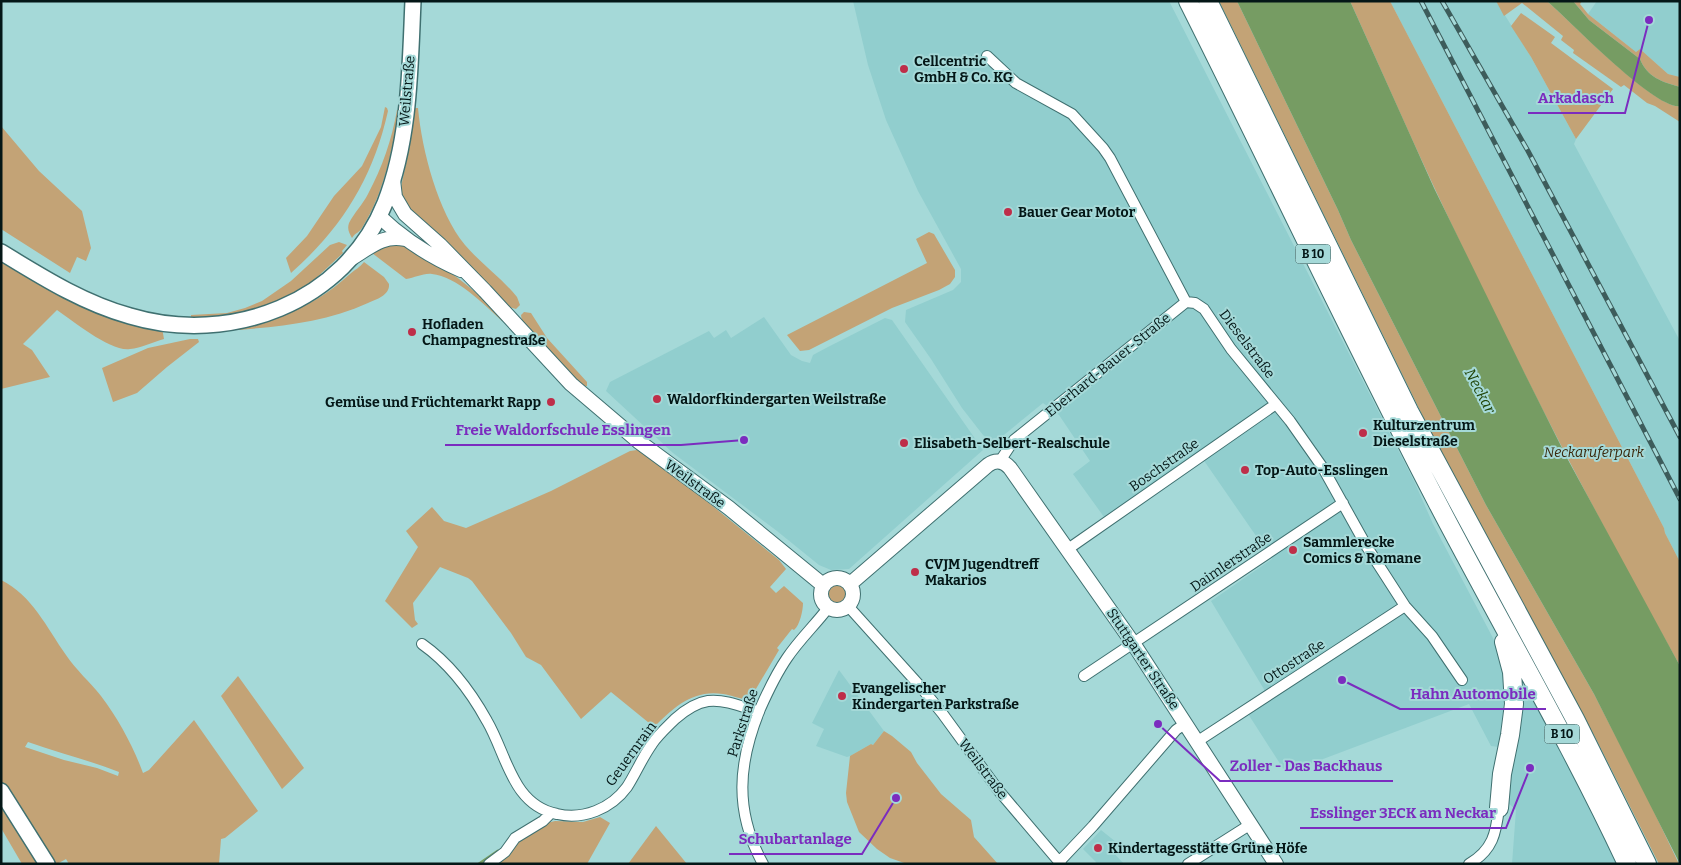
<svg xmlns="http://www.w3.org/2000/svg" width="1681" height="865" viewBox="0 0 1681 865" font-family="Bitter,serif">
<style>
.built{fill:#91cece}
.green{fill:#c3a376;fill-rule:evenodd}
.water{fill:#769c63}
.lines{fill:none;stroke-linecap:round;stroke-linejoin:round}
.stream{stroke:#769c63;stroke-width:3}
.minor-casing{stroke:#3f7070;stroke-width:12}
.tertiary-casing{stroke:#3f7070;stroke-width:16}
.secondary-casing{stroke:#3f7070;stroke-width:18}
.trunk-casing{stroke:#3f7070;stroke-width:20}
.minor{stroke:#fff;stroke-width:10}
.tertiary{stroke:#fff;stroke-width:14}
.secondary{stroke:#fff;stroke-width:15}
.trunk{stroke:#fff;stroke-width:18}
.rail-casing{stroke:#3d5c5b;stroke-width:5}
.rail{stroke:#a5d9d8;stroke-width:3;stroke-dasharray:9;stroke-linecap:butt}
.poi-dot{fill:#be2e49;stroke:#a5d9d8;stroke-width:2}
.labels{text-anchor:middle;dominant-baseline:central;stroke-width:4;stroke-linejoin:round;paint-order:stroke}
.shield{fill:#a5d9d8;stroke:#345151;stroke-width:1}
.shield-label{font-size:12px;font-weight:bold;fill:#041717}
.poi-label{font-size:14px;font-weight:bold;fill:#041717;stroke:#a5d9d8;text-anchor:start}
.street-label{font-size:14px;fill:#041717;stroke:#a5d9d8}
.park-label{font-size:14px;font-style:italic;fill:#3a290d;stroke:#a5d9d8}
.water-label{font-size:15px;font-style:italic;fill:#224609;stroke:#a5d9d8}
.leader{fill:none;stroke:#7b2cbf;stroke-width:2}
.callout-dot{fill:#7b2cbf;stroke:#a5d9d8;stroke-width:2}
.callout-label{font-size:15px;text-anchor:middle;font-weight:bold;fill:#7b2cbf;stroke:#a5d9d8;stroke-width:4;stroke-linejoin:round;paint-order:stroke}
</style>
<rect width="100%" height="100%" fill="#a5d9d8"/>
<!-- built -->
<path class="built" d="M853,1H1169L1414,481L1433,524L1494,640L1502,665L1505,693L1499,747L1491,746L1469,704L1286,773L1243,706L1265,691L1211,601L1272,559L1198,452L1104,517L1073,474L1090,461L1059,415L1043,403L994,443L983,435L962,408L931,359L905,322L906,310L953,290L961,282V269L918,191L886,120L868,65Z
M1390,1H1496L1531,57L1576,139L1574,144L1680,341V562L1665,533L1664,528Z
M1597,1H1680V77L1668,74L1640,49L1636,52L1588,14Z
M764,317L791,355L802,361L810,363L813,355L826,348L885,318L892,320L983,450L849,569L831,570L819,565L777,531L673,453L606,391L610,382L709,331L714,338L726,330L731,338Z
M839,670L884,731L873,745L871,744L850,756L847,757L816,746L824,729L812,723Z
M1529,692L1568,764L1611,850L1616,864H1512L1516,810L1506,801L1509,776L1522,706V695Z
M1101,830L1116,842L1110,849L1124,864H1095L1096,862L1083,849Z"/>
<!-- green -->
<path class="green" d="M1219,1H1237L1338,210L1351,240L1486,505L1594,694L1645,793L1679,864H1659L1594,735L1428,427Z
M1350,1H1390L1664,528L1665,533L1680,562V666C1592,509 1510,350 1434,187C1405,125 1378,63 1350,1Z
M1496,1H1547C1569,20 1656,110 1680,106V122L1655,106L1647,103L1624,85L1621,87L1573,53L1574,50L1561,40L1563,36L1522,3L1504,16Z
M1573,1H1582L1580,4L1588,14L1636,52L1640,49L1668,74L1680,77V87C1662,82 1647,77 1640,59L1589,20Z
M1521,13L1555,37L1551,43L1613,89L1576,139L1531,57L1511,26Z
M385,107L387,108L388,111C373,178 342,228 291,273L286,258L307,236L334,196L362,166L381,127Z
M414,108H418C422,151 438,212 465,245C481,264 502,278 517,297L520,305L516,309L509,307L468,263L435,233L411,214L400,192L409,148Z
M397,110H399C392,151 384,193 362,228C359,233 356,232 352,238C349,233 347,229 349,223C354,213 363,204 368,194C382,168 392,139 397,110Z
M1,126L39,171L82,211L91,248L86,261L77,257L70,273L1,229Z
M929,232L934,234L955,270V277L950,284L939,290L892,308L809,350L800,351L787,335L927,263L916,239Z
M339,242L347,245L342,251L343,253L312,282L280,301L247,313L191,320V315L227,313L245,308L262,301L291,281L330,245Z
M399,242C442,266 471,283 504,321H502C485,305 456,276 432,274C423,273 415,278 406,279L372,253L382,244Z
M1,258L162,328L164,339C153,342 141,348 130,349C111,352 73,321 57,310L23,344L32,350L50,377L1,389Z
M364,262L384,277L389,284C390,295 377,299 368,303C327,322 283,326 239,330L238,326C284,317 315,306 350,274C356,269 359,268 364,262Z
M524,312L531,313L547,338L587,382V386L582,387L522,322L521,315Z
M190,339H198L199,342L167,367L137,393L113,402L102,368L148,348Z
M637,450L643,453L709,503L779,560L786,569L770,587L776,593L784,586L803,603C803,610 800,625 794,630L792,629L777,648L779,650L750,699C741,700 732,695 723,694C693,689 673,708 654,727L611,692L581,719L541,665L526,657L511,633L472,581L468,578L440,567L413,603L415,620L418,624L412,628L385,601L418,547L406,531L432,507L444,521L466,528L551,491L630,451Z
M1,580C32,595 47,628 66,655C76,670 90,682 101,696C119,720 133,746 143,773L149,770L194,720L258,811L225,838L221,839L219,864H69L66,859L57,864H53L1,782ZM28,742C58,753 89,760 119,772L118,776L97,768L64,760L25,747Z
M827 594a10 10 0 1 1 20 0a10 10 0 1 1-20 0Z
M238,676L304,768L282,789L221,696Z
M884,731L892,736L911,752L917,763L941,794L971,820L974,837L998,864H907L890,858L877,849L859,832L847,802L846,793L850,756L871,744L873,745Z
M1,800L41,864H22L1,828Z
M600,817L610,823L587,864H491L512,852L518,842L547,823L555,821L583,822Z
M656,826L687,864H628Z"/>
<!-- water -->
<path class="water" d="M1237,1H1350L1434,188L1525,374L1567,458L1680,666V864L1594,694L1486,505L1351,240L1338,210Z
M1547,1H1573L1589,20L1640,59C1647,77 1662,82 1680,87V106C1655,110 1569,20 1547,1Z"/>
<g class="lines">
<!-- stream -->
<path class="stream" d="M479,864L498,851"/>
<!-- minor casing -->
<g class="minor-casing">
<path id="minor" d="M987,56L1016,83L1072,114L1103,148L1110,158L1186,302
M1186,302L1195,303L1204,309L1231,349L1290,421L1323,468L1367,547L1405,606L1432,636L1462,680
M1000,461L1014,440L1186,302
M1068,549L1276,404
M848,606L920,686L942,713L999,791L1061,864
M422,644C449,663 471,692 487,721C507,755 512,805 557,814C583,820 611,809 627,787C636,773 642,758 652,744C658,735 667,727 675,719C684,711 695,703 708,701C725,699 743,707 759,712
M1084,676L1343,503
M1198,741L1405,606
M1059,862L1093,826L1176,730L1186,723
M489,864L505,852L515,838L543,821L551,813
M763,864C734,811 738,763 760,709C768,691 776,674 787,658C799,640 815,625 828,608
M1188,864L1251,824
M1469,864C1493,850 1496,833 1499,808"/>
</g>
<!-- tertiary casing -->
<g class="tertiary-casing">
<path id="tertiary" d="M393,180L395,197L405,214L440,245L485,291L571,384L638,441L729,508L823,585
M379,216C402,238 431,257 461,270
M352,258C370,247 384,234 405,239
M821 594a16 16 0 1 1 32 0a16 16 0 1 1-32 0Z
M850,584L988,465C996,459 1004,461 1010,468L1133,643L1276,864"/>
</g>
<!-- secondary casing -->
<g class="secondary-casing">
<path id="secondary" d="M1,252C42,277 83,303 130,316C230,346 345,303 385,203C410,139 410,68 413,1
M1,791L47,864"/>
</g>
<!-- trunk casing -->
<g class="trunk-casing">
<path id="trunk" d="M1188,1C1272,168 1351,337 1437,502C1500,623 1569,740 1627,864
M1208,1L1409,411L1575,719L1647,864
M1499,808L1502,774L1510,735L1514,704L1512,672L1504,642"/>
</g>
<!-- minor -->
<use href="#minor" class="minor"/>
<!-- tertiary -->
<use href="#tertiary" class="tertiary"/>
<!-- secondary -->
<use href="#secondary" class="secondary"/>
<!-- trunk -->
<use href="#trunk" class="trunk"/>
<!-- rail casing -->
<g class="rail-casing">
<path id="rail" d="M1421,1L1680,499
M1442,1L1528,151L1680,437"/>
</g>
<!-- rail -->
<use href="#rail" class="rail"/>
</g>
<!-- markers -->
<g class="poi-dot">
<circle cx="904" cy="69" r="5"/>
<circle cx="1008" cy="212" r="5"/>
<circle cx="412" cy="332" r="5"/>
<circle cx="657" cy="399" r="5"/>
<circle cx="551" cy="402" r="5"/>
<circle cx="1363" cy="433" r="5"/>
<circle cx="904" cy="443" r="5"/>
<circle cx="1245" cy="470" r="5"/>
<circle cx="1293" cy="550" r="5"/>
<circle cx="915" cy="572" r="5"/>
<circle cx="842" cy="696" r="5"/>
<circle cx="1098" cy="848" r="5"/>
</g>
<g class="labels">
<!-- shield labels -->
<g class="shield">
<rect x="1295.5" y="244.5" width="35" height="19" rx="4"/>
<rect x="1544.5" y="724.5" width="35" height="19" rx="4"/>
</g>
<g class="shield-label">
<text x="1313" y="254">B 10</text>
<text x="1562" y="734">B 10</text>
</g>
<!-- poi labels -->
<g class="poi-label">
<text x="914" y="61">Cellcentric<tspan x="914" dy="16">GmbH &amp; Co. KG</tspan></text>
<text x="1018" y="212">Bauer Gear Motor</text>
<text x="422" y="324">Hofladen<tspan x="422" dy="16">Champagnestraße</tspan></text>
<text x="667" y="399">Waldorfkindergarten Weilstraße</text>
<text x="541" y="402" text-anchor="end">Gemüse und Früchtemarkt Rapp</text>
<text x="1373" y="425">Kulturzentrum<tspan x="1373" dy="16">Dieselstraße</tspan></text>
<text x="914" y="443">Elisabeth-Selbert-Realschule</text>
<text x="1255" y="470">Top-Auto-Esslingen</text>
<text x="1303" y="542">Sammlerecke<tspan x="1303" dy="16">Comics &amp; Romane</tspan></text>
<text x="925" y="564">CVJM Jugendtreff<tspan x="925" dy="16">Makarios</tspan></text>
<text x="852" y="688">Evangelischer<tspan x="852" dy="16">Kindergarten Parkstraße</tspan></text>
<text x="1108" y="848">Kindertagesstätte Grüne Höfe</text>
</g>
<!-- street labels -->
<g class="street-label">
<text transform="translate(407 91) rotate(-85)">Weilstraße</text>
<text transform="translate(1247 344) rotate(53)">Dieselstraße</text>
<text transform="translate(1108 365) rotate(-39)">Eberhard-Bauer-Straße</text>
<text transform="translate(1164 465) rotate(-35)">Boschstraße</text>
<text transform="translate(695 484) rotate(36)">Weilstraße</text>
<text transform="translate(1231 562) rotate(-34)">Daimlerstraße</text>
<text transform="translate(1143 659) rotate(56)">Stuttgarter Straße</text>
<text transform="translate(1294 662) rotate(-33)">Ottostraße</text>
<text transform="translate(743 723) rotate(-72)">Parkstraße</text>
<text transform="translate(631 754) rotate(-54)">Geuernrain</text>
<text transform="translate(983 769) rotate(53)">Weilstraße</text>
</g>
<!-- park labels -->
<g class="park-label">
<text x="1594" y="452">Neckaruferpark</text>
</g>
<!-- water labels -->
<g class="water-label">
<text transform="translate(1480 391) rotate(62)">Neckar</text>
</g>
</g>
<!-- callouts -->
<path class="leader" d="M1649 20L1625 113H1528M744 440L681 445H445M1342 680L1400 709H1546M1158 724L1220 781H1393M1530 768L1506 828H1300M896 798L862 854H729"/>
<g class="callout-dot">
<circle cx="1649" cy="20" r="5"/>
<circle cx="744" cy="440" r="5"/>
<circle cx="1342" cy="680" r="5"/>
<circle cx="1158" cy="724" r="5"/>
<circle cx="1530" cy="768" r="5"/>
<circle cx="896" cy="798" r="5"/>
</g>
<g class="callout-label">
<text x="1576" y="103">Arkadasch</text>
<text x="563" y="435">Freie Waldorfschule Esslingen</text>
<text x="1473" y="699">Hahn Automobile</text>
<text x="1306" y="771">Zoller - Das Backhaus</text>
<text x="1403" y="818">Esslinger 3ECK am Neckar</text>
<text x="795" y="844">Schubartanlage</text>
</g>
<!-- border -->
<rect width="1681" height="865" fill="none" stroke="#041717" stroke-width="5"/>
</svg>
